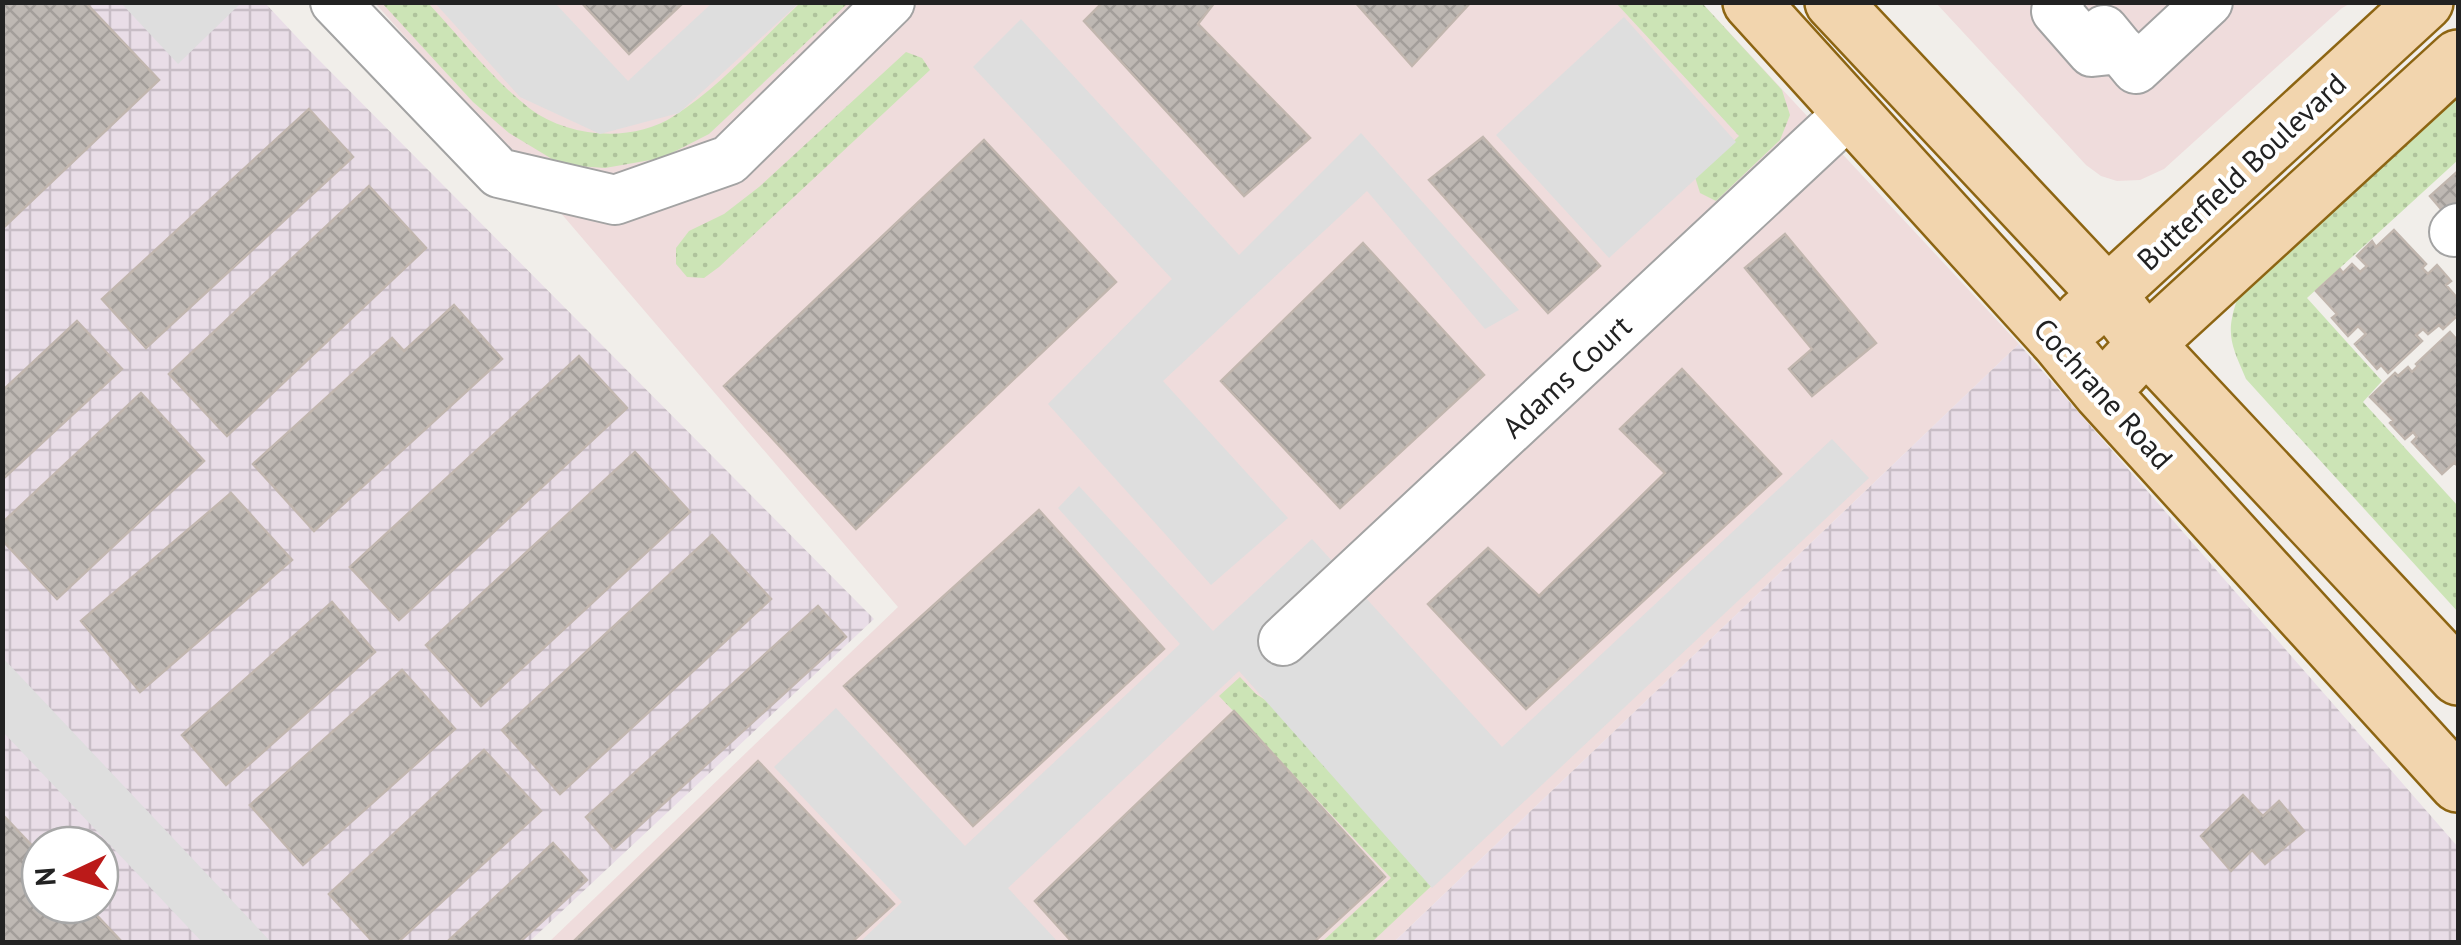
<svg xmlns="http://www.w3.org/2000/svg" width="2461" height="945" viewBox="0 0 2461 945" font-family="'PT Sans',sans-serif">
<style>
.commercial{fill:#efdcdc}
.industrial{fill:url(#industrial-grid);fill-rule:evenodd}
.grass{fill:url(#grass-dots)}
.parking{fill:#dedede}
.building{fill:url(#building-cross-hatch);stroke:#c1b6ae;stroke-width:2.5}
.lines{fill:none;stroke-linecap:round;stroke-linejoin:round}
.minor-casing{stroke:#a3a3a3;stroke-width:52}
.major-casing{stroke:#8d6513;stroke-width:60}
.minor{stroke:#fff;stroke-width:48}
.major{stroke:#f2d5ae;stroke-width:55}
.labels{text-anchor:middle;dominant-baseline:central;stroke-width:8;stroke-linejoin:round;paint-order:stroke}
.street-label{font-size:30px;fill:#222;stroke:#fff}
</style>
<defs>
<pattern id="industrial-grid" width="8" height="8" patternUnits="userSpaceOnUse" patternTransform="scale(2.5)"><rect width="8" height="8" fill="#e9dde7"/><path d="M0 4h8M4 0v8" fill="none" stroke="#c8bdc6"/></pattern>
<pattern id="grass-dots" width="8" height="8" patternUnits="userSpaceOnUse" patternTransform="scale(2.5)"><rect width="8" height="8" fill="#cce4b6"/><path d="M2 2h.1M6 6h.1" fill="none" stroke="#afc39c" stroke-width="1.8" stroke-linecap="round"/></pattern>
<pattern id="building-cross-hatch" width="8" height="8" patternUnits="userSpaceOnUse" patternTransform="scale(2.5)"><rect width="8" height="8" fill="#beb8b3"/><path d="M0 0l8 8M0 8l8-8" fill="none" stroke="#a39e9a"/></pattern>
</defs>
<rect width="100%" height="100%" fill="#f1eeea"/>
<!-- commercial -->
<path class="commercial" d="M375,3H1702L2019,344L1394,942H549L898,607L518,163Z
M1936,3H2351L2342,8L2164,169L2140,180L2117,181L2101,176L2086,165Z"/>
<!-- industrial -->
<path class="industrial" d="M2,3H265L307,48L874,619L529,942H3ZM40,845H100V905H40Z
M2019,344L2458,847V942H1394Z"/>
<!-- grass -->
<path class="grass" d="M382,3H428C461,38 491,78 529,108C568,138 633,143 674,116C721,86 760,41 800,3H848L709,134L662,158L605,168L577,166L552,159L509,133L473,102Z
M1616,3H1702L1782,90L1790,115L1780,140L1716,201L1700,193L1695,177L1739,136Z
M906,52L922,58L930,70L719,267L704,278L687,277L676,264V248L689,231L724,214L759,187Z
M2458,96V160L2307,298L2382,381L2363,402L2458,506V612L2246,379C2230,342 2225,333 2239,294Z
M1240,677L1256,694L1273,705L1443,875L1372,942H1322L1391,878L1219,696Z"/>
<!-- parking -->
<path class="parking" d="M238,2L240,4L178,64L121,3Z
M435,3H555L628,81L712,3H799L679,113L600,134L520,97Z
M1624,17L1736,142L1609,258L1496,135Z
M1021,19L1239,255L1361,133L1519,310L1485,329L1367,191L1163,381L1288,518L1211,585L1048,404L1172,279L973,67Z
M1832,439L1869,478L1432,888L1239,671L1008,888L1058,942H860L902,902L774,767L836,708L965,846L1180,644L1058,508L1079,486L1213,631L1312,539L1502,747Z
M2,658H3L271,942H202L3,732Z"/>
<!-- building -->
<path class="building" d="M2,2H85L159,80L2,229Z
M581,2H684L629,54Z
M1103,2H1215L1198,24L1310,138L1244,196L1084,21Z
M1355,2H1471L1412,66Z
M309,109L353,157L146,348L102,299Z
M1483,137L1600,266L1548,313L1429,180Z
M984,140L1116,282L856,529L724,386Z
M2458,171V206L2447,216L2430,196Z
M369,186L426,248L227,436L169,374Z
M2394,230L2426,264L2422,268L2428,274L2437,265L2451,281L2446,285L2458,299V315L2443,329L2439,325L2428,334L2423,329L2416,335L2422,341L2388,373L2381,365L2377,369L2355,344L2366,334L2358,326L2348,336L2332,318L2337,314L2316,291L2340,269L2343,273L2352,264L2360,272L2367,266L2357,256L2372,241L2376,247Z
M1785,234L1876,343L1812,396L1789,369L1812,349L1745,268Z
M1363,243L1484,375L1340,508L1221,381Z
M454,305L502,359L314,531L253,464L392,338L404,351Z
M77,321L122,369L2,480V391Z
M2450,332L2458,341V467L2455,462L2442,474L2412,442L2417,437L2413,432L2405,439L2390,423L2393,420L2370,397L2395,373L2398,376L2408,367L2412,372L2418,366L2416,364Z
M579,356L627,408L399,620L350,567Z
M1682,369L1781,474L1526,709L1428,604L1488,548L1539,596L1665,473L1620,429Z
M141,393L204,461L57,599L2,540V523Z
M635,452L690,512L481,706L426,645Z
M231,493L292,560L140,692L81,621Z
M1039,510L1164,649L973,826L844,686Z
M712,535L771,599L560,794L502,730Z
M332,602L375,652L226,785L182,735Z
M818,606L846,637L614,849L586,817Z
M402,670L455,729L303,865L250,805Z
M1234,711L1385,877L1314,942H1072L1035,901Z
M484,750L541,811L398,942H373L329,894Z
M758,761L894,904L852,942H573Z
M2243,795L2263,816L2279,801L2304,831L2265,864L2252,850L2231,871L2201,836Z
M2,814L40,854V905H87L122,942H2Z
M553,843L587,880L520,942H447Z"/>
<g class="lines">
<!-- minor casing -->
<g class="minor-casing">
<path id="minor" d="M335,2L499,173L615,200L729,160L890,2
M2060,2L2056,11L2092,52L2120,49
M2104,30L2136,69L2208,2
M2454,232L2458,228
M1283,641L1850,112"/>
</g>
<!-- major casing -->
<g class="major-casing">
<path id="major" d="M1751,2L2059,341L2101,392L2458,784
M1833,2L2107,294L2146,344L2458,677
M2082,318L2425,2
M2120,372L2146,344L2458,58"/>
</g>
<!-- minor -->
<use href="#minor" class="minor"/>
<!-- major -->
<use href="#major" class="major"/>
</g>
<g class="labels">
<!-- street labels -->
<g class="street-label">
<text transform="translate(2241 171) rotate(-43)">Butterfield Boulevard</text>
<text transform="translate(1566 376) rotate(-43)">Adams Court</text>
<text transform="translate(2104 393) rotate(48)">Cochrane Road</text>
</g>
</g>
<!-- border -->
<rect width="2461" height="945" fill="none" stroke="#222222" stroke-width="10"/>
<!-- north arrow -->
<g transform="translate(70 875) rotate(266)"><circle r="48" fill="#ffffff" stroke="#a7a7a7" stroke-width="2.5"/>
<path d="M0-8L18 38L0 25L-18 38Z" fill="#bb1a19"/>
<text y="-15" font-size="28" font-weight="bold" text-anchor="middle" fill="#222222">N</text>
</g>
</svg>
